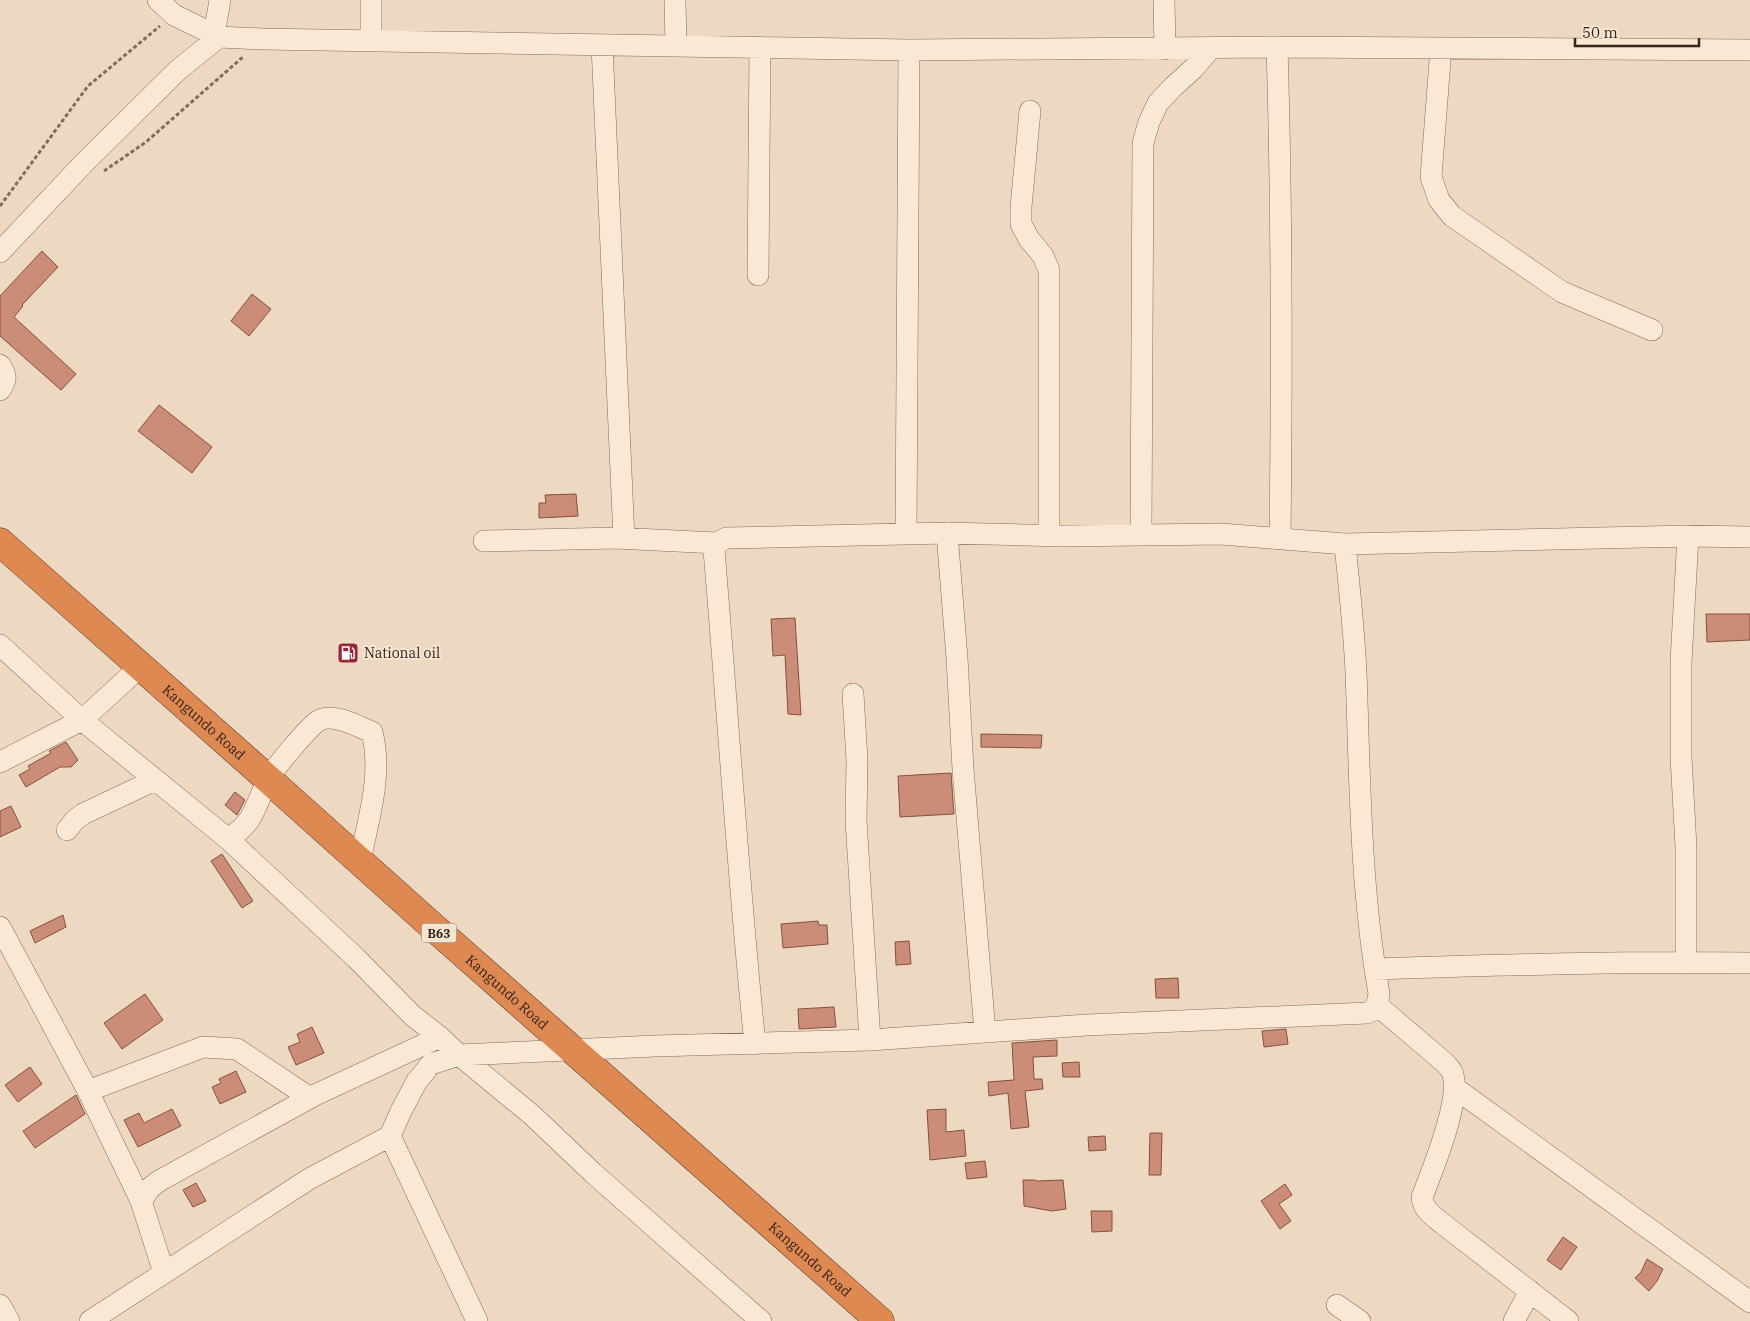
<svg xmlns="http://www.w3.org/2000/svg" width="1750" height="1321" viewBox="0 0 1750 1321" font-family="'IBM Plex Serif',serif">
<style>
.building{fill:#cb8d77;stroke:#86503f}
.lines{fill:none;stroke-linecap:round;stroke-linejoin:round}
.minor-casing{stroke:#876a59;stroke-width:22}
.highway-casing{stroke:#54392d;stroke-width:29}
.path{stroke:#876a59;stroke-width:3;stroke-dasharray:4 2.5;stroke-linecap:butt}
.minor{stroke:#f8e8d4;stroke-width:21}
.highway{stroke:#dd8951;stroke-width:28}
.labels{text-anchor:middle;dominant-baseline:central;stroke-width:4;stroke-linejoin:round;paint-order:stroke}
.shield{fill:#f5e5d0;stroke:#6f5f53;stroke-width:1}
.shield-label{font-size:12px;font-weight:bold;fill:#36251d}
.poi-label{font-size:14px;fill:#36251d;stroke:#f5e5d0;text-anchor:start}
.street-label{font-size:14px;fill:#36251d;stroke:#f5e5d0}
</style>
<rect width="100%" height="100%" fill="#edd9c1"/>
<!-- building -->
<path class="building" d="M42,251L58,267L22,305L23,306L14,317L76,374L61,390L0,336V296Z
M252,294L271,309L249,336L231,321Z
M159,405L212,447L192,473L138,431Z
M576,494L578,516L539,518V503H546L545,495Z
M1706,614H1750V640L1707,642Z
M795,618L796,634L801,715L788,714L785,655L773,656L771,619Z
M981,734L1042,735L1041,748L981,747Z
M66,742L78,760L71,767H60L26,787L19,775L30,769L28,766L51,753L49,751Z
M951,773L954,814L900,817L898,776Z
M235,792L245,800L237,815L225,805Z
M11,806L21,827L0,837V811Z
M222,854L253,901L242,908L211,861Z
M63,915L66,927L35,943L30,931Z
M818,921L819,925H827L828,944L783,948L781,924Z
M909,941L911,964L896,965L895,942Z
M1178,978L1179,998H1156L1155,979Z
M145,994L163,1020L122,1049L104,1023Z
M834,1007L836,1027L799,1029L798,1009Z
M312,1027L324,1053L296,1065L288,1047L300,1042L297,1034Z
M1286,1029L1288,1044L1264,1047L1262,1031Z
M1057,1040V1056L1033,1057L1034,1079H1042L1043,1089L1025,1091L1029,1127L1011,1129L1008,1093L989,1096L988,1082L1014,1080L1012,1043Z
M1079,1062L1080,1077H1063L1062,1063Z
M30,1067L42,1084L18,1102L5,1085Z
M236,1071L246,1092L220,1104L212,1087L221,1083L219,1079Z
M76,1095L85,1114L35,1148L23,1131Z
M172,1109L181,1126L138,1147L124,1120L139,1113L144,1123Z
M946,1109V1132L964,1130L966,1156L930,1160L927,1110Z
M1150,1133H1162L1161,1175H1149Z
M1105,1136L1106,1150L1089,1151L1088,1137Z
M985,1161L987,1177L967,1179L965,1163Z
M1023,1180H1035L1036,1181L1063,1180L1066,1209L1052,1211L1024,1206Z
M196,1183L206,1201L193,1207L183,1190Z
M1285,1184L1292,1195L1279,1204L1291,1221L1280,1229L1261,1201Z
M1091,1211H1112V1231L1092,1232Z
M1563,1237L1577,1247L1561,1270L1547,1260Z
M1647,1259L1663,1269L1657,1281L1649,1291L1635,1278L1641,1272Z"/>
<g class="lines">
<!-- minor casing -->
<g class="minor-casing">
<path id="minor" d="M158,0L174,15L219,37L263,39L909,50L1277,47L1750,50
M675,0L676,46
M1164,0L1165,49
M214,35L220,0
M371,41V0
M602,45L624,539
M1277,47C1282,211 1282,375 1280,539
M1441,48L1431,177L1439,200L1452,216L1562,292L1652,330
M1030,111L1021,207V224L1029,239L1043,256L1049,270V536
M0,252L84,163L178,70L219,37
M758,275L760,47
M0,365C7,375 7,380 0,390
M947,533L957,658L963,769L985,1032
M906,534L909,50
M1141,535L1143,143L1149,122L1158,103L1173,87L1194,68L1211,48
M484,541L615,538L717,543
M0,645L82,720L228,839L356,958L413,1016L440,1037L459,1055L532,1115L593,1173L761,1321
M853,694L857,760L856,820L870,1040
M0,762L82,720L140,667
M67,830L75,820L83,814L155,780
M228,839C256,821 254,807 268,780C273,769 308,728 318,721C321,719 325,718 329,718C344,718 359,727 372,732C383,775 368,820 360,861
M0,927L88,1091L141,1201
M1686,962V847L1681,757V662L1688,536
M1375,969C1500,965 1625,961 1750,963
M1377,1005L1445,1063C1447,1066 1451,1069 1452,1072C1463,1097 1432,1171 1422,1197C1423,1210 1433,1216 1443,1224L1568,1321
M755,1044C738,879 728,715 714,550L717,543L726,538L947,533L1062,536L1221,534L1345,544L1688,536L1750,537
M1455,1088L1750,1302
M88,1091L203,1047L237,1049L310,1098
M390,1136L477,1321
M164,1273L141,1201L150,1188L159,1181L315,1095L440,1037
M0,1305L9,1321
M1337,1305L1360,1321
M90,1321L309,1179L390,1136L401,1111L417,1081L431,1064L459,1055L655,1046L870,1040L1087,1025L1367,1013L1374,1010L1378,1000L1379,993C1360,887 1360,779 1356,672C1354,629 1349,586 1345,544
M1514,1321L1530,1291"/>
</g>
<!-- highway casing -->
<g class="highway-casing">
<g id="highway">
<path id="s1" d="M0,542L268,779L431,925L880,1321"/>
</g>
</g>
<!-- path -->
<path class="path" d="M104,171L146,142L244,56
M0,206L88,86L160,26"/>
<!-- minor -->
<use href="#minor" class="minor"/>
<!-- highway -->
<use href="#highway" class="highway"/>
</g>
<!-- icons -->
<defs>
<g id="fuel-square" transform="scale(1.125)"><rect x="-9" y="-9" width="18" height="18" rx="4" fill="#95293b" stroke="#f5e5d0"/><path d="M-5.5-6h7V0h2V4h1.3V-2.5L3-4.5l.8-.8L6-3V5H2.5V1h-1V6h-7ZM-4.2-4.7v3.2H.2V-4.7Z" fill="#fff"/></g>
</defs>
<g fill-rule="evenodd">
<use href="#fuel-square" x="348" y="653"/>
</g>
<g class="labels">
<!-- shield labels -->
<rect class="shield" x="421.5" y="923.5" width="35" height="19" rx="4"/>
<g class="shield-label">
<text x="439" y="933">B63</text>
</g>
<!-- poi labels -->
<g class="poi-label">
<text x="364" y="653">National oil</text>
</g>
<!-- street labels -->
<g class="street-label">
<text stroke="none"><textPath href="#s1" startOffset="272">Kangundo Road</textPath></text>
<text stroke="none"><textPath href="#s1" startOffset="678">Kangundo Road</textPath></text>
<text stroke="none"><textPath href="#s1" startOffset="1082">Kangundo Road</textPath></text>
</g>
</g>
<!-- scale -->
<path d="M1575 38v8h124v-8" fill="none" stroke="#36251d" stroke-width="2.5"/>
<text x="1582" y="38" font-size="15" fill="#36251d" stroke="#f5e5d0" stroke-width="4" paint-order="stroke">50 m</text>
</svg>
